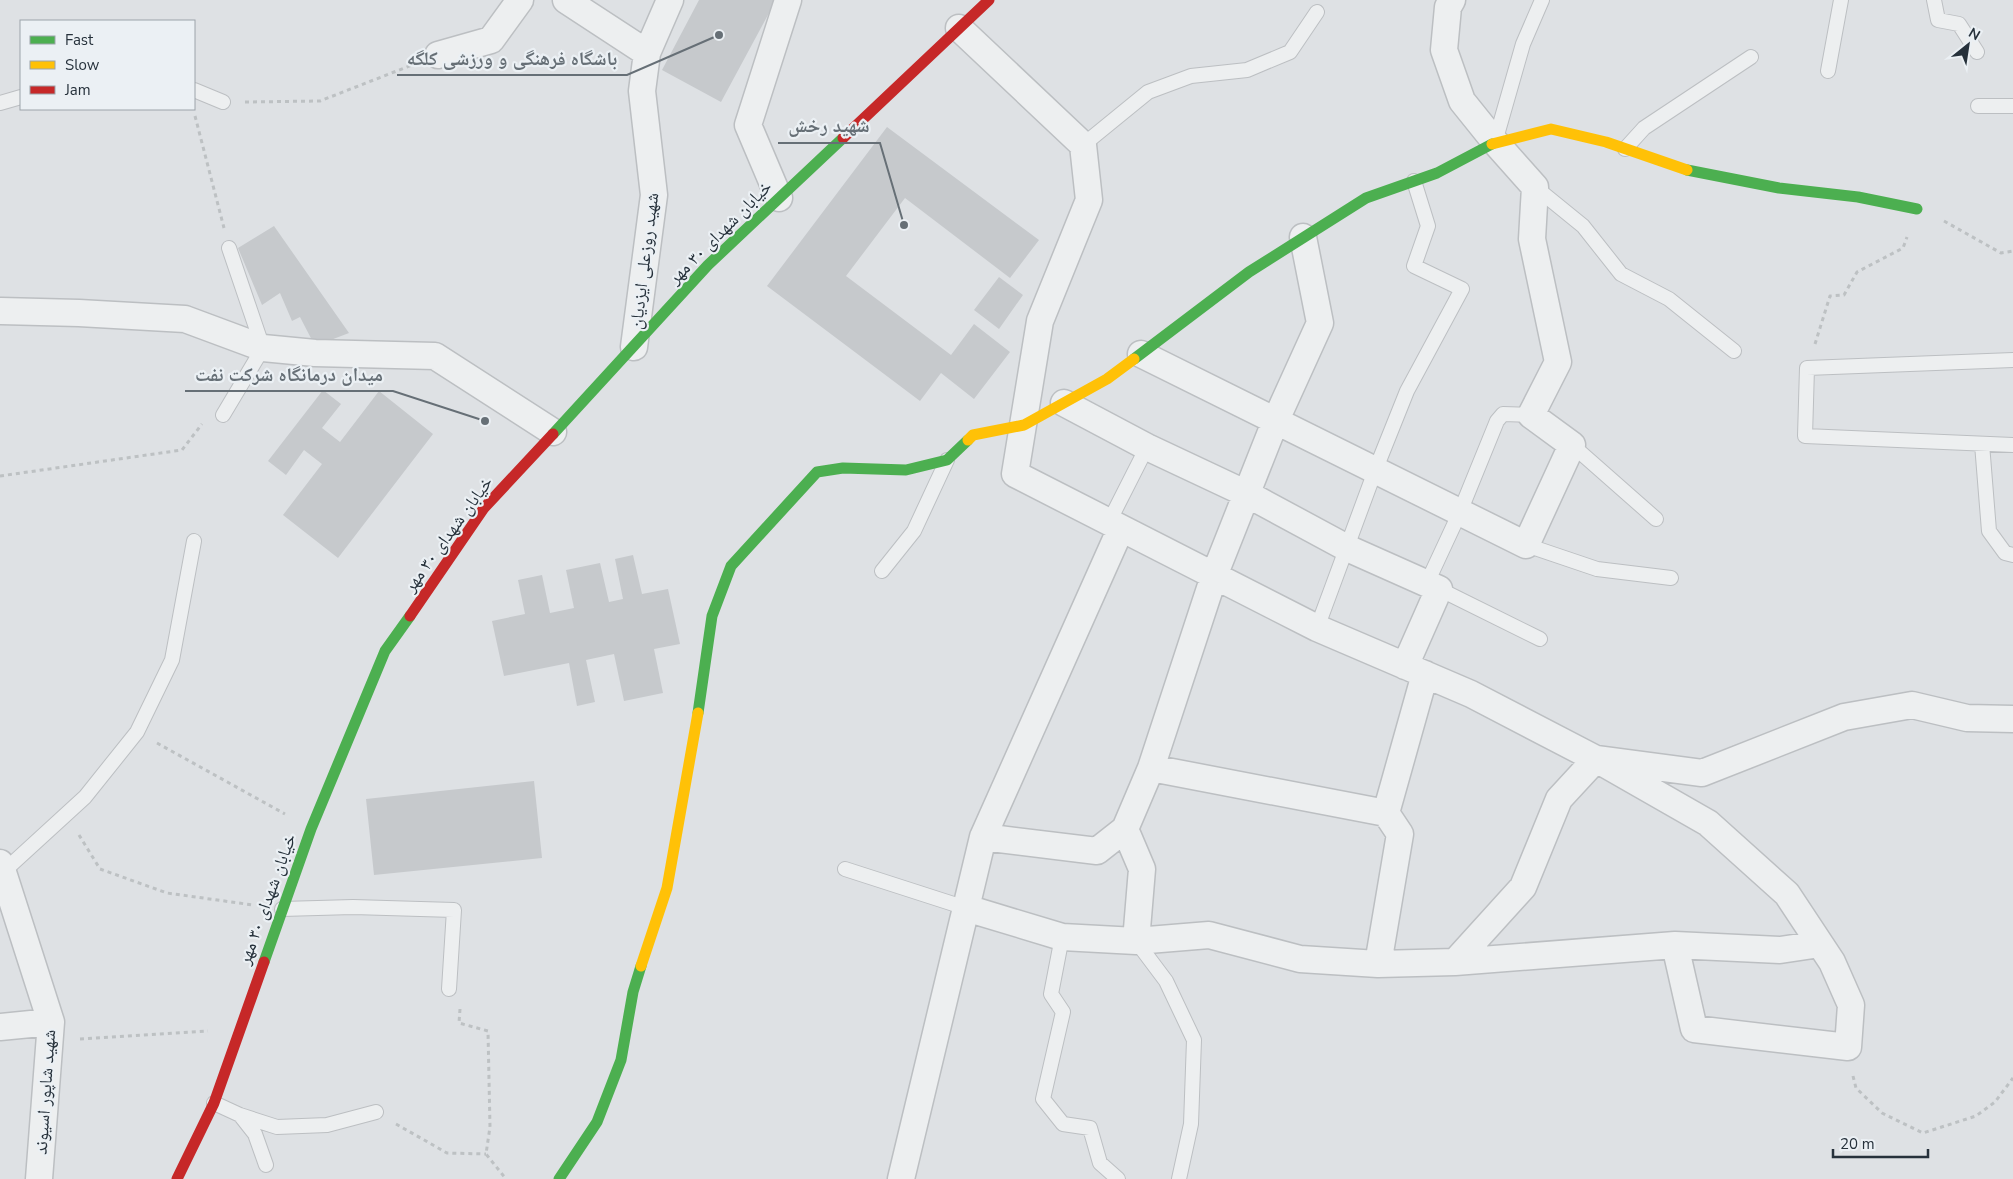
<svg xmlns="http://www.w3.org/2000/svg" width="2013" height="1179" viewBox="0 0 2013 1179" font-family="'Nunito Sans','Noto Naskh Arabic',sans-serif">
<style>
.building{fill:#c6c9cc}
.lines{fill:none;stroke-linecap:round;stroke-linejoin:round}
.lane-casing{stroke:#bcbfc2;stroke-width:16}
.street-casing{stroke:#bcbfc2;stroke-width:29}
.path{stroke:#bdc1c3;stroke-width:3;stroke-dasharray:4 4;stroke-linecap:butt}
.lane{stroke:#edeff0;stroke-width:14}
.street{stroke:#edeff0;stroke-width:26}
.fast{stroke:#4caf50;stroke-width:11}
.slow{stroke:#ffc107;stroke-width:11}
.jam{stroke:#c62828;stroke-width:11}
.labels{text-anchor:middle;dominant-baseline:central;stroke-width:4.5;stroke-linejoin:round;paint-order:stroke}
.street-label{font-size:18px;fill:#26313b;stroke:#ebf0f4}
.leader{fill:none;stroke:#666f76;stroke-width:2}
.callout-dot{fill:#666f76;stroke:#ebf0f4;stroke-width:2}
.callout-label{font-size:19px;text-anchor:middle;font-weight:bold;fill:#666f76;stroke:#ebf0f4;stroke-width:4.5;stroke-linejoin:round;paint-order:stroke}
</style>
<rect width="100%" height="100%" fill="#dee1e4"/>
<!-- building -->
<path class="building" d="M699,0H776L721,102L662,70Z
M887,127L1039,240L1010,278L905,198L846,276L951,355L974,324L1010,352L974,399L941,373L920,401L767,286Z
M274,226L349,333L315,346L300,317L292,321L280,293L262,305L238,248Z
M999,277L1023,295L999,329L974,310Z
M323,390L341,404L322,428L340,442L379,391L433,434L338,558L283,515L322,464L304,450L286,475L268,461Z
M633,555L642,594L668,589L680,644L654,649L663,693L624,701L614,654L586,660L595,702L577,706L569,663L504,676L492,621L525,614L518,580L542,575L550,613L574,608L566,570L600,563L609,602L623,599L615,559Z
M534,781L542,858L374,875L366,799Z"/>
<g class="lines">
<!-- lane casing -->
<g class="lane-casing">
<path id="lane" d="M1934,0L1938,20L1959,24L1977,52
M1828,71L1841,0
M194,90L223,102
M0,103L21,97
M1978,106H2013
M1495,142L1523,44L1542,0
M1083,145L1148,92L1191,76L1247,70L1290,52L1317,12
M1625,149L1644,128L1751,57
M1535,187L1583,226L1621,274L1669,299L1734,351
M2013,360L1807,368L1805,436L2013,445
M223,415L263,348L229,248
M1982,444L1989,531L2005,553L2013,555
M1572,445L1656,519
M1109,522L1147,447
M1526,545L1597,569L1671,578
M882,571L914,531L947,460
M1427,583L1460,512L1497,421L1503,414L1531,415
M1439,589L1540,639
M1317,628L1375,471L1407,391L1462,289L1414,266L1428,226L1414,181
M845,869L966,908
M3,872L85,797L137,732L172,660L194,541
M282,909L353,907L454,910L449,989
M1062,937L1051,994L1063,1012L1043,1099L1063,1124L1090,1128L1100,1163L1118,1179
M1136,941L1166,981L1194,1040L1191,1124L1179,1179
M214,1103L240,1115L277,1127L327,1125L376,1112
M240,1115L255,1134L266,1165"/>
</g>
<!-- street casing -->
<g class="street-casing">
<path id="street" d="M566,0L647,53
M959,28L1083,145L1089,200L1040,321L1015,474L1317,628L1471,694L1596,759L1708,823L1787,894L1832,962L1851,1005L1848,1047L1694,1029L1675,945L1780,950L1820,944
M438,55L491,40L520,0
M779,198L748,125L788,0
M1,311L79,313L185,319L263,348L315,353L435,356L553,432
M634,347L654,195L642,91L647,53L670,0
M1141,354L1526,545L1572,445L1531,415L1558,362L1532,239L1535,187L1495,142L1462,101L1444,50L1448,7L1452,0
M1064,403L1147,447L1247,494L1347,548L1439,589L1405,666
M1151,768L1214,576L1275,422L1320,323L1303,237
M983,837L1097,851L1125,829
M0,863L51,1022L39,1179
M966,908L1062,937L1136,941L1209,935L1300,959L1378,964L1455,962L1675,945
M1136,941L1142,869L1125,829L1151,768L1386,813
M1455,962L1523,887L1559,799L1596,759L1702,773L1844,717L1912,705L1967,718L2013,719
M1378,964L1400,834L1386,813L1425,674
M0,1027L51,1022
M901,1179L983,837L1121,528"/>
</g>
<!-- path -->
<path class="path" d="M245,102L320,101L412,65
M195,116L224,228
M1944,221L2001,253L2013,251
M1815,344L1830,296L1844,295L1857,272L1903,248L1907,237
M0,476L182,450L202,424
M157,743L285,814
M79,835L100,869L167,893L253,905
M460,1009L459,1023L488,1031L490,1127L486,1154L506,1179
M80,1039L208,1031
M1853,1076L1856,1088L1882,1113L1923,1133L1976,1116L1995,1102L2013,1078
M396,1124L447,1153L486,1154"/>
<!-- lane -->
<use href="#lane" class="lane"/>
<!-- street -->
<use href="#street" class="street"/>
<!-- fast -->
<path class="fast" d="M1687,170L1779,188L1858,197L1917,209
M1134,359L1249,272L1366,198L1437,173L1492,144
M553,434L708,265L843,138
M698,713L712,616L731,566L817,472L843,468L906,470L947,460L968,440
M264,962L311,829L385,651L410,616
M559,1179L597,1122L621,1060L633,992L641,966"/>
<!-- slow -->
<path class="slow" d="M1492,144L1551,129L1606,142L1687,170
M968,440L973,435L1024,425L1107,379L1134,359
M641,966L667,888L698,713"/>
<!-- jam -->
<path class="jam" d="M843,138L989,0
M410,616L484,508L553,434
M177,1179L214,1103L264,962"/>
</g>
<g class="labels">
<!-- street labels -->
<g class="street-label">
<text transform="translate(720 232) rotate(-45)">خیابان شهدای ۳۰ مهر</text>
<text transform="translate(644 261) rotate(-83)">شهید روزعلی ایزدیان</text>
<text transform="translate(448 534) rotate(-54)">خیابان شهدای ۳۰ مهر</text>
<text transform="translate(267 899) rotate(-70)">خیابان شهدای ۳۰ مهر</text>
<text transform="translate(45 1092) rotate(-86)">شهید شاپور اسیوند</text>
</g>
</g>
<!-- callouts -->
<path class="leader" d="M719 35L627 75H397M904 225L880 143H778M485 421L393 391H185"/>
<g class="callout-dot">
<circle cx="719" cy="35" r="5"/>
<circle cx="904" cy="225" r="5"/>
<circle cx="485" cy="421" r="5"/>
</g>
<g class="callout-label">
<text x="512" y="65">باشگاه فرهنگی و ورزشی کلگه</text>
<text x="829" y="132">شهید رخش</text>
<text x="289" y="381">میدان درمانگاه شرکت نفت</text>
</g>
<!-- legend -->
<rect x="20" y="20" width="175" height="90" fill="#ebf0f4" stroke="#9ca4aa"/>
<rect x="30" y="36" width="25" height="8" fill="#4caf50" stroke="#9ca4aa"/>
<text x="65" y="45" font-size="15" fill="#26313b">Fast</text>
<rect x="30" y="61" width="25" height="8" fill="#ffc107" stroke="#9ca4aa"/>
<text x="65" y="70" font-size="15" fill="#26313b">Slow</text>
<rect x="30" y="86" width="25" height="8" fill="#c62828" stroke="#9ca4aa"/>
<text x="65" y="95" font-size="15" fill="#26313b">Jam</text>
<!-- north arrow -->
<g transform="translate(1968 45) rotate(30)" stroke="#ebf0f4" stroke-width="4" paint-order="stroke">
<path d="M0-4L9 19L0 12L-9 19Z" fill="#26313b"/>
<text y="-8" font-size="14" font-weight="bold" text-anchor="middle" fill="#26313b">N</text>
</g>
<!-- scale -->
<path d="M1833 1149v8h95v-8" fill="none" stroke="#26313b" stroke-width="2.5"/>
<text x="1840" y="1149" font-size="15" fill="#26313b" stroke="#ebf0f4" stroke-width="4" paint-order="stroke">20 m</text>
</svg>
